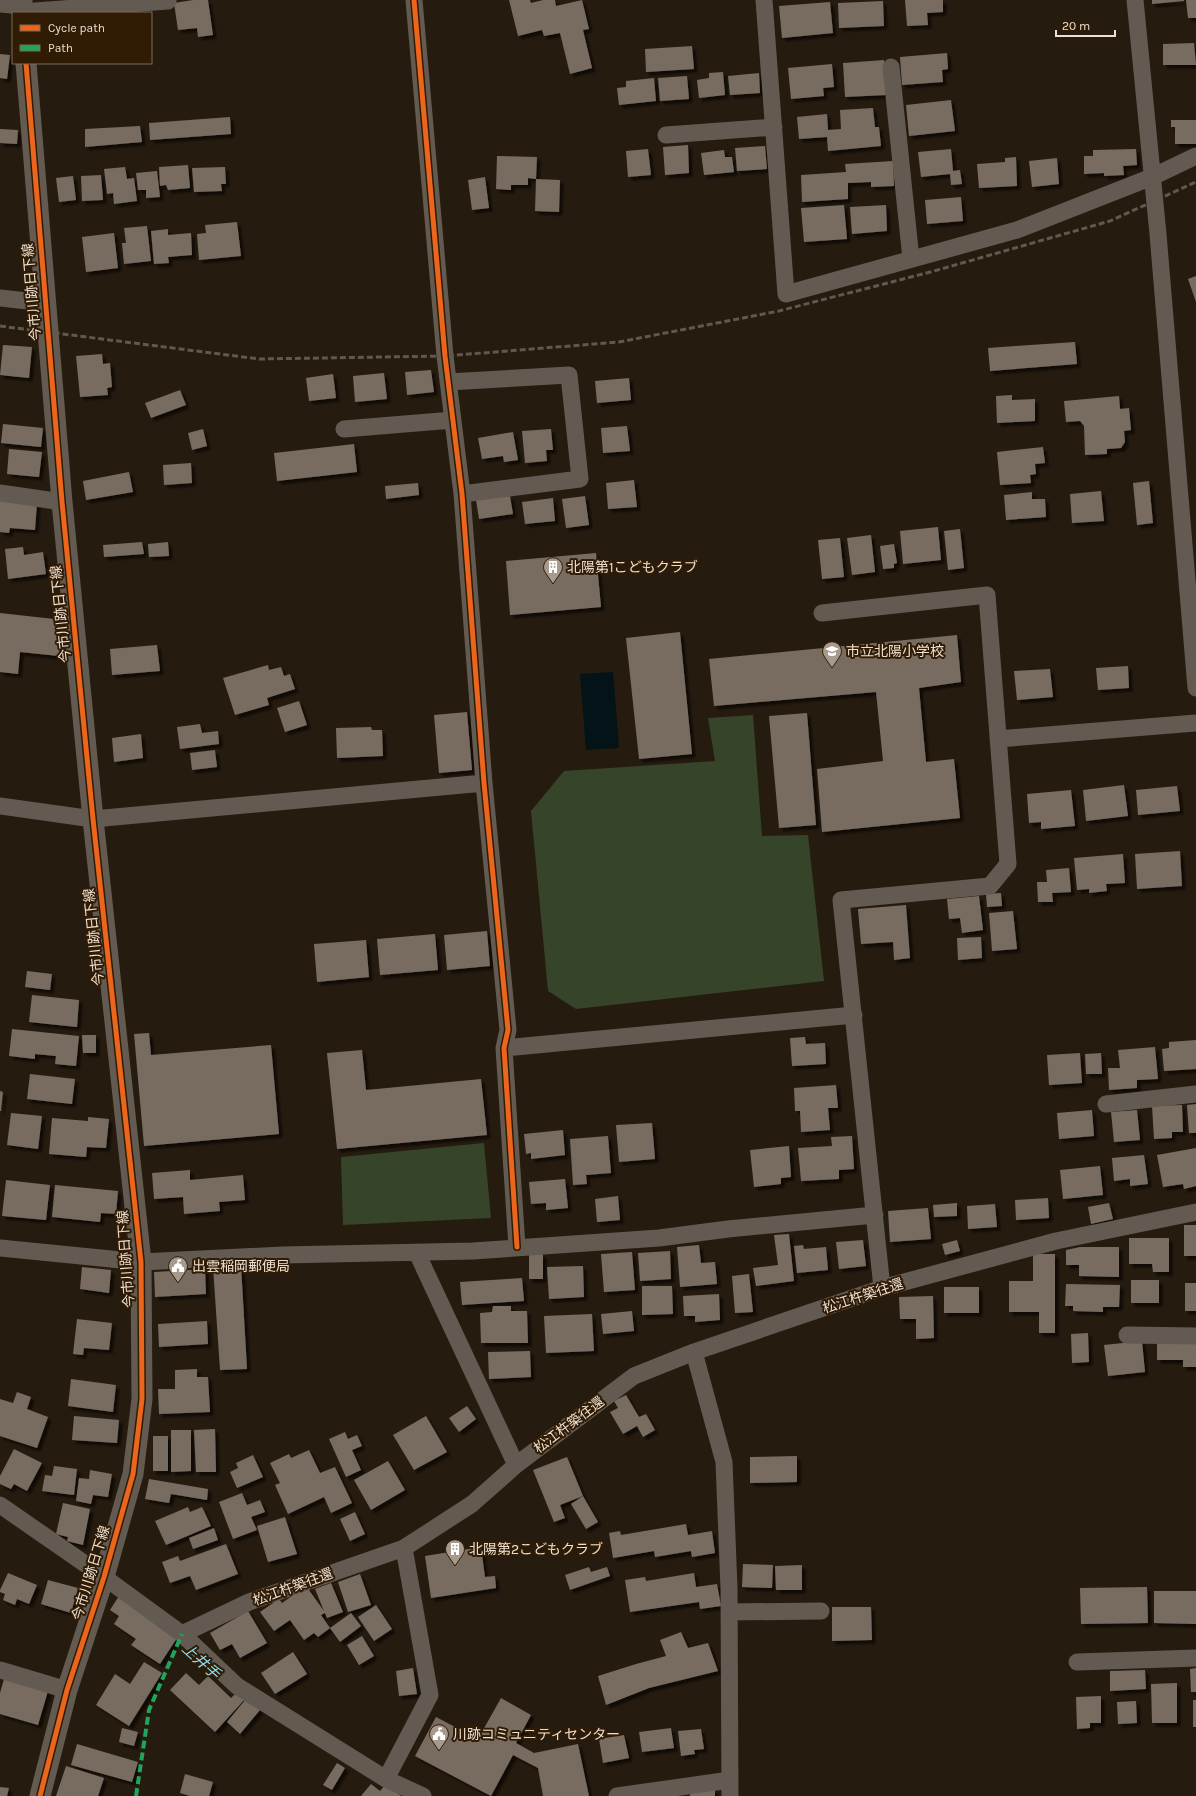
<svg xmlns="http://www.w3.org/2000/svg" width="1196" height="1796" viewBox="0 0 1196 1796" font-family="Karla,'Noto Sans JP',sans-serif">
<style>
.green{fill:#364529}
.water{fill:#031317}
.building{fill:#786c61;filter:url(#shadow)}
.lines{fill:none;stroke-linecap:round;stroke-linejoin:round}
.minor{stroke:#635b51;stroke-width:17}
.tertiary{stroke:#635b51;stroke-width:21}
.rail{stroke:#625850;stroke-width:3;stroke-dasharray:6 3;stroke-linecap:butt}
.quiet{stroke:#20a55d;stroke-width:4;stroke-dasharray:8 4;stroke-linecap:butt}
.cycleway-casing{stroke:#301c05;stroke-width:8}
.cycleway{stroke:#eb651d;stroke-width:5}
.labels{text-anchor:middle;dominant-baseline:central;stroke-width:4;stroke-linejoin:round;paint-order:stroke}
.street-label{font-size:14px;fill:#eddfd1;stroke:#301c05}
.poi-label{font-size:14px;fill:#eddfd1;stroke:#301c05;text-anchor:start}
.water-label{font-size:15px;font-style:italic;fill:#8de1f7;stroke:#301c05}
</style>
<defs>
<filter id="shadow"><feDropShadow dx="3.5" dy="3.5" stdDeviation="1" flood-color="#0009"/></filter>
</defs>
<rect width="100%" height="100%" fill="#261b0f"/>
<!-- green -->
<path class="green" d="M753,715L762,836L808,835L824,981L576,1009L548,991L531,811L564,771L715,761L708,718Z
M484,1143L491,1218L343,1225L341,1157Z"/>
<!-- water -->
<path class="water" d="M613,672L619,748L586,750L580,674Z"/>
<!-- building -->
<path class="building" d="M193,0H208L213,35L198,37L197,28L178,30L174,3Z
M509,0H530L531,3L543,0H555L556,6L582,0L589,29L583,30L592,68L570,74L560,33L544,36L542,30L518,36Z
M905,0H943V12L927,13L928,25L907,26Z
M1152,0H1184V1L1152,4Z
M1186,0H1196V18H1188Z
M883,1L884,26L839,28L838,3Z
M830,2L833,33L782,38L779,6Z
M1194,43L1196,65H1163V44Z
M692,46L694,69L646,72L645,49Z
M947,53L948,69L942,70L943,82L902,85L900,57Z
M0,54L10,55L7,79L0,78Z
M884,60L886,95L845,97L843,63Z
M832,64L834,87L823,88L824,96L791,99L788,68Z
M723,72L725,95L699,98L697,80L709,78V73Z
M759,73L760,93L730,95L728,76Z
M687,76L689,99L660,101L658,78Z
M654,78L656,101L619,105L617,88L626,87V81Z
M951,100L955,131L909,136L906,105Z
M873,108L875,127H879L881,146L828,151L827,137L799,139L797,117L827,114L828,130L841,129L840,110Z
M230,117L231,134L150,140L149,123Z
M1171,120H1196V144H1175V127H1171Z
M140,126L142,142L85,147V129Z
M0,129L18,130L17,144L0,143Z
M688,145L689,173L665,175L663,147Z
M765,146L767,169L737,171L735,148Z
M648,149L651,175L628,177L626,151Z
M951,149L953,171L960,170L962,184L951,185L950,174L921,177L918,152Z
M1136,149L1137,165L1123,166L1124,175L1104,176V173L1084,174V156H1093V150Z
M724,150L725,157H732L734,172L704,175L701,153Z
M497,156L537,157L536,179L528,178V185H511V190L496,189Z
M1016,157L1017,186L979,188L977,164L1005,162V158Z
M1057,158L1059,184L1032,187L1029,161Z
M893,161L894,186L871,187V182L848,183V199L802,202L801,175L846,172L845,164Z
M188,165L190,188L168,190L166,185L160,186L159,167Z
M125,167L127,179L134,178L137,201L114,204L113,193L107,194L104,169Z
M225,167L226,184H221L222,191L194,192L192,168Z
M157,171L160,197L146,198V190H138L136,173Z
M101,175L103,200L82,201L81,176Z
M73,176L76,200L59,202L56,178Z
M485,177L489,208L472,210L468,180Z
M536,179L560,180L559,212L535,211Z
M961,197L963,221L927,224L925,200Z
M844,205L847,239L804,242L801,208Z
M886,205L887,231L852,234L850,207Z
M237,222L241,256L199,260L197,234L206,233L205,225Z
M147,226L151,261L124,264L122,243H126L124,228Z
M168,229V235L191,233L192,255L168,257L169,263L154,264L151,231Z
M114,233L118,268L86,272L82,237Z
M1196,276V302L1188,279Z
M1075,342L1077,364L990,371L988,348Z
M3,345L32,347L29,378L0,375Z
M102,354L103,364L110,363L112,387L107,388L108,395L80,397L76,356Z
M431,370L434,392L407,395L405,372Z
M384,373L387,399L355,402L353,376Z
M333,374L336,398L309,401L306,378Z
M629,378L631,400L597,403L595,381Z
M180,390L186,405L151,418L145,403Z
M1012,395V400L1035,399V421L997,423L996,396Z
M1119,396L1120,409L1129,408L1131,430L1124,431L1125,442L1121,448L1107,449V454L1085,455L1084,426L1080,421L1066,422L1064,401Z
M3,424L43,428L41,447L1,443Z
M627,426L630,451L603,453L601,428Z
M203,429L207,446L192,450L188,433Z
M551,429L553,450H546L547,461L525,463L522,431Z
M513,432L518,460L504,462L503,456L482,459L478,438Z
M354,444L357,472L277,481L274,453Z
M1043,447L1045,463L1035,464L1036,474L1030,475L1031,483L1000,485L997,452Z
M9,449L42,452L39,477L7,474Z
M191,463L192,483L164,485L163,465Z
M129,472L133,492L86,500L83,481Z
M634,480L637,507L608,509L606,483Z
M1149,481L1153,523L1137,525L1133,483Z
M418,483L419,495L386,499L385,486Z
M1101,491L1104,521L1072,523L1070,494Z
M1032,492V499H1045L1046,517L1006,520L1004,495Z
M510,496L513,514L479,519L476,500Z
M585,496L589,525L566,528L562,499Z
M553,498L555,521L525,524L522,502Z
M0,499L37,503L35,530L10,528L9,533L0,532Z
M938,527L941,560L903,564L900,531Z
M960,529L964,568L948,570L944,531Z
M871,535L875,572L852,575L847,538Z
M840,538L844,577L822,579L818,540Z
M142,542L144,554L104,557L103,545Z
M168,542L169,556L149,557L148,544Z
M894,544L897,563L894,564V568L883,569L880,546Z
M23,547L24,555L43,552L46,574L8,579L5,549Z
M596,553L601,607L510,615L506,561Z
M0,613L63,620L59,656L20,652L18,674L0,672Z
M680,632L692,754L639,759L626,638Z
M957,635L961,682L919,688L926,762L954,759L960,818L822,832L817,769L883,761L876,692L714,706L709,659Z
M157,645L160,671L112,675L110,649Z
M268,665L269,670L281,667L284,676L290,674L295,689L267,698L269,705L235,715L223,678Z
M1128,666L1129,688L1098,690L1096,668Z
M1050,669L1053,697L1017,700L1014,671Z
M299,701L307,725L285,732L277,708Z
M467,712L472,770L439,773L434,715Z
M807,713L816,825L779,828L769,716Z
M200,724L202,733L218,731L219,744L180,749L177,727Z
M371,727L372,730H382L383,756L337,758L336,728Z
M141,734L143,758L114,762L112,738Z
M215,750L217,767L192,770L190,753Z
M1124,785L1128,816L1086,821L1083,790Z
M1177,786L1180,811L1138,815L1136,790Z
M1071,790L1075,826L1041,829V822L1029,823L1027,794Z
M1180,851L1182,886L1137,889L1135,854Z
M1123,854L1125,883L1106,884L1107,891L1089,893V889L1077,890L1074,858Z
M1069,868L1071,892L1052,893L1053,902H1038L1037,882H1047L1046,870Z
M1001,893L1002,906L987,907L986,894Z
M979,896L983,930L962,933L960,918L949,919L947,899Z
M906,905L910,958L894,960L893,942L861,944L858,909Z
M1013,911L1017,949L992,951L989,913Z
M487,931L490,966L447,970L444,935Z
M435,934L438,970L380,975L377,939Z
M981,937L982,958L958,960L957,938Z
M366,940L369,977L317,982L314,944Z
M27,971L52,974L50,990L25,987Z
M32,995L79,1000L77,1027L29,1022Z
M12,1029L79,1036L76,1066L55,1064L56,1056L35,1054V1059L9,1056Z
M149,1033L151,1055L271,1045L279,1134L144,1146L134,1034Z
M82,1035H96V1053H83Z
M805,1037L806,1044L825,1043L826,1064L792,1066L790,1038Z
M1196,1040V1069L1164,1071L1162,1049L1169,1048V1042Z
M1155,1047L1158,1079L1137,1080V1088L1109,1090L1108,1068H1120L1118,1050Z
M362,1050L366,1090L481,1079L487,1135L337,1149L327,1053Z
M1080,1053L1082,1083L1049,1085L1047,1055Z
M1101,1053L1102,1074H1086L1085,1054Z
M30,1074L75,1079L72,1104L27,1099Z
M836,1085L838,1108H828L830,1130L801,1132L800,1111H795L794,1088Z
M0,1091L3,1092L1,1111H0Z
M1196,1104V1133H1189L1187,1105Z
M1182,1105L1183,1132H1172V1138L1154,1139L1152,1106Z
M1092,1110L1094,1136L1059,1139L1057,1113Z
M1137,1110L1140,1140L1114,1142L1111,1112Z
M11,1113L42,1116L38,1149L7,1145Z
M88,1117L109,1119L106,1148L87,1147L86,1157L49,1154L52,1118L88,1121Z
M652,1123L655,1159L619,1162L616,1125Z
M563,1130L565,1155L531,1159V1153L526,1154L524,1134Z
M608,1136L611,1173L586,1175L587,1184L573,1185L570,1139Z
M852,1136L854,1169L839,1170V1179L801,1181L798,1148L832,1146L831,1137Z
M789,1146L791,1177L781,1178V1184L754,1187L750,1150Z
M1196,1148V1186L1184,1189L1183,1184L1163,1187L1157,1155Z
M1144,1155L1148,1184L1130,1186V1179L1114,1181L1112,1158Z
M1100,1166L1103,1195L1063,1199L1060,1170Z
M190,1170V1180L243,1175L245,1200L219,1202L220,1211L184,1214L183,1197L154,1199L152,1173Z
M565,1179L568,1208L546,1210V1203L531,1204L529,1182Z
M6,1180L50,1185L46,1220L2,1216Z
M55,1185L118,1191L116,1214L101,1213L100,1222L52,1217Z
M618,1196L620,1220L597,1222L595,1199Z
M1048,1198L1049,1218L1016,1220L1015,1200Z
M957,1203V1216L934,1217L933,1205Z
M1109,1203L1113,1219L1091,1224L1088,1207Z
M995,1204L997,1227L968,1229L967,1206Z
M928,1208L931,1239L890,1242L888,1211Z
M1184,1225H1196V1256H1184Z
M789,1234L794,1281L756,1286L753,1268L778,1265L774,1235Z
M1129,1238H1169V1272H1153L1152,1264H1129Z
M863,1240L866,1266L839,1269L836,1242Z
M957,1240L960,1251L945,1255L942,1244Z
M699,1245L701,1263L715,1262L717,1284L680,1287L677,1247Z
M803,1245L804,1249L826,1247L828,1270L797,1273L794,1246Z
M1080,1247H1119V1277L1079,1276V1265H1066V1250Z
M670,1251L671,1279L640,1281L638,1253Z
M632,1252L635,1290L604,1292L601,1254Z
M529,1254H543V1279H529Z
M1033,1254H1055V1333H1039V1312H1009V1281H1033Z
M241,1265L247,1369L220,1370L213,1267Z
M583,1266L584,1297L549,1299L547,1267Z
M82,1267L111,1270L109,1293L80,1289Z
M205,1269L206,1294L155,1297L154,1272Z
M749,1274L753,1312L735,1313L732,1276Z
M522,1278L524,1301L462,1305L460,1282Z
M1131,1280H1159V1303H1131Z
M1185,1283H1196V1311H1185Z
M1066,1284L1120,1285L1119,1307H1103V1312L1073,1311V1306H1065Z
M642,1286H672L673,1314L642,1315Z
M944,1287H979V1313H944Z
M719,1294L720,1320L695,1322V1316H684L683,1296Z
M933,1296L934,1338L916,1339V1319H900L899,1297Z
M493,1306H511V1311H527L528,1343H481L480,1313L492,1312Z
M632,1311L634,1331L603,1334L601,1314Z
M592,1314L594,1351L546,1353L544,1316Z
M77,1319L112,1323L109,1350L84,1348L83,1355L73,1354Z
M207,1321L208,1344L159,1347L158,1324Z
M1088,1333L1089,1362L1072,1363L1071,1334Z
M1142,1341L1145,1372L1108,1376L1104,1345Z
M1196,1342V1367H1183V1360H1157V1343Z
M530,1351L531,1377L489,1379L488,1352Z
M197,1369V1377H208L210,1412L159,1414L158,1389H175V1370Z
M71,1379L116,1385L113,1412L68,1406Z
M17,1392L31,1397L27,1409L48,1417L37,1448L0,1436V1399L13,1403Z
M626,1395L639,1417L646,1414L655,1430L643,1437L637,1426L623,1434L610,1412L618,1408L614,1401Z
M467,1406L476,1419L459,1432L449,1418Z
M74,1416L119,1420L117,1443L72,1440Z
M426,1416L447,1452L414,1470L393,1435Z
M215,1429L216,1472H196L194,1430Z
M171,1430H191V1471L171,1472Z
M345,1432L348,1439L357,1435L362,1446L352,1450L361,1470L346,1477L329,1439Z
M153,1436H168V1471H153Z
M14,1449L42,1463L27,1491L14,1484L11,1489L0,1484V1476Z
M309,1450L320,1473L335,1467L352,1503L331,1513L324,1497L288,1514L275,1485L280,1483L270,1463L289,1454L291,1458Z
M253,1455L263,1477L237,1488L230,1472L238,1468L236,1463Z
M797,1456V1482L750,1483V1457Z
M567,1457L583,1496L560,1505L565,1518L554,1522L533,1470Z
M388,1461L405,1490L371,1510L354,1480Z
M54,1466L77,1469L74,1495L42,1491L45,1475L52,1476Z
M90,1470L112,1474L108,1497L93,1495L91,1504L76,1501L79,1478L89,1479Z
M149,1479L208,1489L207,1500L171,1494L169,1503L145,1499Z
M242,1493L247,1505L260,1500L265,1512L251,1517L257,1530L233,1539L219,1502Z
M583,1496L598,1522L586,1529L571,1504Z
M63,1503L90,1509L83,1545L67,1541L68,1537L56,1534Z
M188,1507L190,1512L202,1507L211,1526L166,1545L155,1521Z
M355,1512L365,1534L350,1541L340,1519Z
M285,1517L297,1554L268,1562L257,1526Z
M686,1524L688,1535L712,1531L715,1553L692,1557L691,1551L655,1557L654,1551L613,1558L609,1533L620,1531L621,1535Z
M214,1528L218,1540L193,1549L189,1538Z
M226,1544L238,1574L196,1590L190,1576L170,1583L162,1562L178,1556L180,1561Z
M481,1547L485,1577L495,1576L496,1588L431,1598L425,1556Z
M743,1564L773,1565L772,1588L742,1587Z
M802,1565V1590H776L775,1566Z
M589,1567L591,1572L607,1567L610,1576L570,1590L565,1575Z
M8,1573L37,1585L29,1604L17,1599L15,1605L3,1600L5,1594L0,1592V1590Z
M694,1573L696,1587L717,1584L721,1606L700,1609L699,1602L630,1612L625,1580L645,1577L646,1581Z
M360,1574L371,1605L348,1612L338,1582Z
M48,1580L78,1588L71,1613L41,1604Z
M331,1583L343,1612L327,1618L325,1613L321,1615L330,1628L351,1613L361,1626L340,1642L330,1628L318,1637L314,1633L304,1640L290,1620L274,1631L260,1612L279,1599L282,1603L306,1586L324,1611L315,1589Z
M1147,1587L1148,1623L1081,1624L1080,1588Z
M1154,1591H1196V1624L1154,1623Z
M119,1596L179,1635L160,1664L131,1645L136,1639L114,1624L119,1616L110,1610Z
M376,1605L392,1629L374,1641L358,1617Z
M832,1607H871L872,1640L832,1641Z
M248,1611L267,1643L240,1658L232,1644L220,1650L210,1633Z
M681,1632L688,1648L708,1643L718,1671L649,1688L606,1705L598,1676L636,1664L666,1656L660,1640Z
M362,1636L374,1656L359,1665L347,1645Z
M293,1652L307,1674L275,1694L261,1673Z
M144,1662L162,1673L129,1726L96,1705L115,1674L130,1684Z
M413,1668L417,1694L399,1696L396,1671Z
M1196,1668V1692H1191L1190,1669Z
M1145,1670L1146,1689L1110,1691V1671Z
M186,1673L199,1685L208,1676L231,1698L237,1692L245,1699L215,1732L170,1690Z
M4,1679L48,1691L38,1725L0,1714V1693Z
M1177,1683V1723H1152L1151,1684Z
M1101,1696V1723H1090V1728L1077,1729L1076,1697Z
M501,1698L531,1715L516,1743L534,1753L578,1744L589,1796H543L538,1768L513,1755L491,1796L415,1756L436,1717L478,1739Z
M246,1699L260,1710L240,1734L227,1722Z
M1193,1700H1196V1727H1193Z
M1136,1701L1137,1723L1118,1724L1117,1702Z
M122,1728L138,1732L134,1746L119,1742Z
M671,1728L674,1748L642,1752L639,1732Z
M701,1729L704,1749L694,1750L695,1754L681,1756L678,1731Z
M624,1735L629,1758L603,1763L599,1739Z
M77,1744L138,1762L132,1782L71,1765Z
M337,1763L345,1768L332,1790L323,1785Z
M66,1766L104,1778L98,1796H56Z
M185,1774L213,1782L209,1796H190L180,1793Z
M371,1784L380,1791L386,1784L401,1796H361Z
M0,1787L9,1788L7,1796H0Z
M690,1790H715V1796H690Z"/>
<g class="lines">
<!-- minor -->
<path class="minor" d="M414,0L445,356L462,494L484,783L508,1030L504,1048L517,1247
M764,0L786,294L1017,230L1152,177L1196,156
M1135,0L1158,234L1196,688
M0,4L22,6
M22,12L168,1
M891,67L911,259
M666,135L774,127
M0,298L45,303
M448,382L569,375L580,479L462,494
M344,429L453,420
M0,493L62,502
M822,613L987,595L1008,864L990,886L841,900L882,1288
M998,739L1196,723
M0,806L93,819L484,783
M504,1048L854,1015
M1106,1104L1196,1094
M0,1248L141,1262L282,1255L473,1251L659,1238L728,1229L875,1215
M417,1253L516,1465
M1127,1335L1196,1336
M694,1352L724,1462L729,1588L730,1796
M0,1505L104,1577L182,1634L237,1686L386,1779L423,1796
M729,1612L821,1611
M182,1634L249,1602L404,1548L472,1504L516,1465L634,1376L694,1352L882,1288L1056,1241L1196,1212
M1077,1662L1196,1658
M0,1670L67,1690
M386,1779L430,1695L404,1548
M617,1796L730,1780"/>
<!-- tertiary -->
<path class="tertiary" d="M22,0V13
M26,63L62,502L93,819L141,1262L142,1399L133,1474L104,1577L67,1690L40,1796"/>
<!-- rail -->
<path class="rail" d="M0,326L259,359L445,356L619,342L779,311L934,271L1110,221L1196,182"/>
<!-- quiet -->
<path class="quiet" d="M136,1796L149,1710L182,1634"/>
<!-- cycleway casing -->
<g class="cycleway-casing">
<path id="cycleway" d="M414,0L445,356L462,494L484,783L508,1030L504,1048L517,1247
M26,63L62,502L93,819L141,1262L142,1399L133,1474L104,1577L67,1690L40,1796"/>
</g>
<!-- cycleway -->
<use href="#cycleway" class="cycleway"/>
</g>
<!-- icons -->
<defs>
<g id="building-pin" transform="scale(1)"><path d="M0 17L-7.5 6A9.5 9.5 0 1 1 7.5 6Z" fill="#a79a8d" stroke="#301c05"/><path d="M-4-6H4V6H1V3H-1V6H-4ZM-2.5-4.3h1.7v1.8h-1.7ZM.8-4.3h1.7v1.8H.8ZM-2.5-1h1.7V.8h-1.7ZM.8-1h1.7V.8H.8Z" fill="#fff"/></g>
<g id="school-pin" transform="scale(1)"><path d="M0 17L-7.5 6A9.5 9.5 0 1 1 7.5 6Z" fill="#a79a8d" stroke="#301c05"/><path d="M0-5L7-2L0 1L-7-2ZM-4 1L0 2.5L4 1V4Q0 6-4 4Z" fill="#fff"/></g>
<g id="civic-pin" transform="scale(1)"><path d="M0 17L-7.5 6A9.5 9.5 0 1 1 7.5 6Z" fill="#a79a8d" stroke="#301c05"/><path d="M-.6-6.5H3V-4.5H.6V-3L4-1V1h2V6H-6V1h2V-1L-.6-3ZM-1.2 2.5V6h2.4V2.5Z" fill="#fff"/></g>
</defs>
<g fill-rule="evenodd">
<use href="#building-pin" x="553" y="567"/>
<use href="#school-pin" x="832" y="651"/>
<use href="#civic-pin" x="178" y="1266"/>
<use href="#building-pin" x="455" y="1549"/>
<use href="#civic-pin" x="439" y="1734"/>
</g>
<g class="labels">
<!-- street labels -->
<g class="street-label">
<text transform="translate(32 292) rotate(-95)">今市川跡日下線</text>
<text transform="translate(61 614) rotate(-96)">今市川跡日下線</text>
<text transform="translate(94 937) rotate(-96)">今市川跡日下線</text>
<text transform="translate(126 1259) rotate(-94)">今市川跡日下線</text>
<text transform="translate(863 1296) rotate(-18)">松江杵築往還</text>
<text transform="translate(569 1425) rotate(-37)">松江杵築往還</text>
<text transform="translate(91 1573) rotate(-73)">今市川跡日下線</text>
<text transform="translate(293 1587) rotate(-20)">松江杵築往還</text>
</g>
<!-- poi labels -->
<g class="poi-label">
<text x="567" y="567">北陽第1こどもクラブ</text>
<text x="846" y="651">市立北陽小学校</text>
<text x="192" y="1266">出雲稲岡郵便局</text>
<text x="469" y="1549">北陽第2こどもクラブ</text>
<text x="453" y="1734">川跡コミュニティセンター</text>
</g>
<!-- water labels -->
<g class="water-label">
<text transform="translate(201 1661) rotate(42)">上井手</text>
</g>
</g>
<!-- legend -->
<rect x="12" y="12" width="140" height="52" fill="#301c05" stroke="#7c6a57"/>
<rect x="20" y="25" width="20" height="6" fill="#eb651d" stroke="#7c6a57"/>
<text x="48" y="32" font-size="12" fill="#eddfd1">Cycle path</text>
<rect x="20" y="45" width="20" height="6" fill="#20a55d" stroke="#7c6a57"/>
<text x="48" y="52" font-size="12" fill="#eddfd1">Path</text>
<!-- scale -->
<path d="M1056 30v6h59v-6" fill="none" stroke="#eddfd1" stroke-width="2"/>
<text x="1062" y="30" font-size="12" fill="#eddfd1" stroke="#301c05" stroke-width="3" paint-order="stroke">20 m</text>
</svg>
